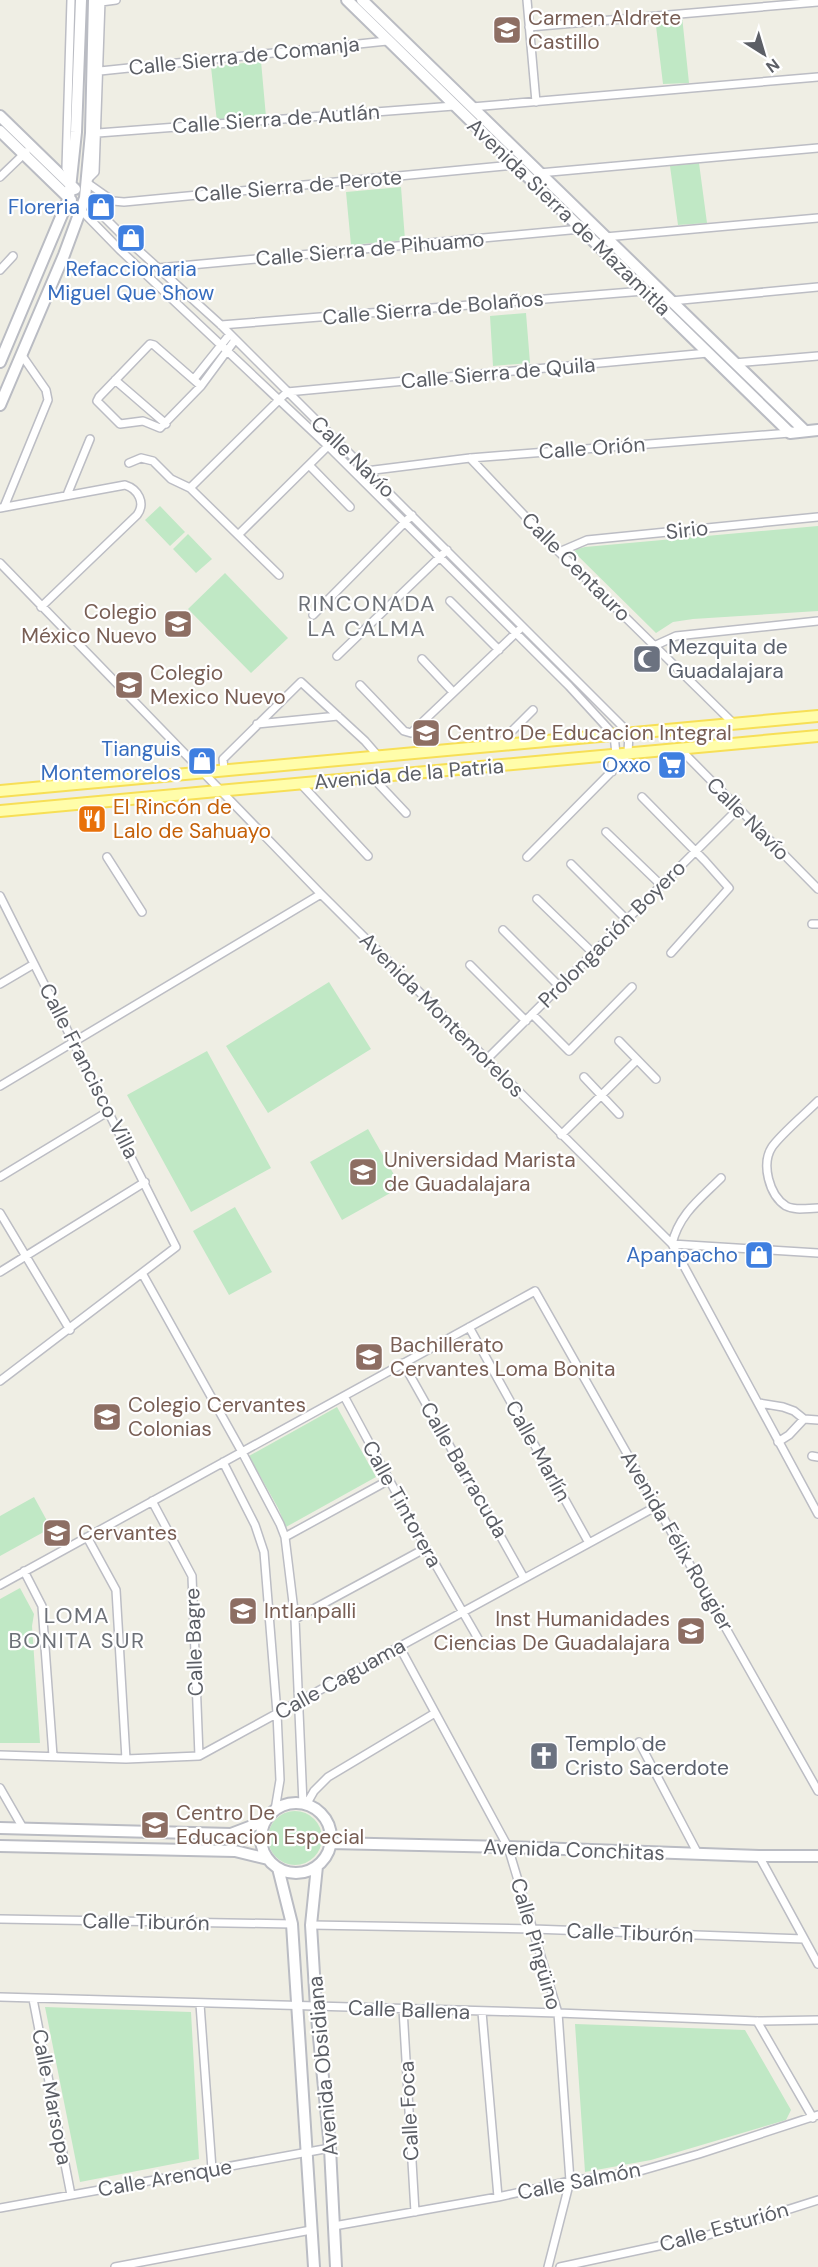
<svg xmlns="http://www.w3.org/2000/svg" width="818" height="2267" viewBox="0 0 818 2267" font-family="'DM Sans',sans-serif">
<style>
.green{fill:#c0e8c5}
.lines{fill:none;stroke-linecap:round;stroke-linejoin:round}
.street-casing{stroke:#bcbdc4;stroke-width:10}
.secondary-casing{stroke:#babcc3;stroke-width:14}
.primary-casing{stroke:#f7df56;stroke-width:14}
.street{stroke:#fff;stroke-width:7}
.secondary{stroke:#fff;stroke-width:10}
.primary{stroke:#fffdaa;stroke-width:10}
.labels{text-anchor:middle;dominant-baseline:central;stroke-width:4.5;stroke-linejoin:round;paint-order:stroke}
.education-label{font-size:21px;fill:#785e54;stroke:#fff;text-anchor:start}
.street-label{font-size:21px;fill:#5c5f66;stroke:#fff}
.shop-label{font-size:21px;fill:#366cbe;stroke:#fff;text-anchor:end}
.worship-label{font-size:21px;fill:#5b616d;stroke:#fff;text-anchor:start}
.food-label{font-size:21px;fill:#c56008;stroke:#fff;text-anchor:start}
.neighbourhood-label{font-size:22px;letter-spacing:1.5px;fill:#6d7178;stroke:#fff}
</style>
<rect width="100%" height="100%" fill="#efeee4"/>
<!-- green -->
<path class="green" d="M682,16L689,83L663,84L655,18Z
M261,61L266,117L217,122L211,67Z
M699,163L707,223L678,225L670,166Z
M401,187L405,240L351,245L346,192Z
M526,313L530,363L493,366L490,316Z
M160,506L185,532L170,546L145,520Z
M818,526V611L693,619L673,622L656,633L574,552L577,549L585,547Z
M188,534L212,559L196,573L173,549Z
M225,573L288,638L251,673L188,609Z
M329,982L371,1049L268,1113L226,1046Z
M207,1051L271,1168L191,1212L127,1095Z
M368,1129L401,1187L342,1220L310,1162Z
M235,1207L272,1272L229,1295L193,1231Z
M337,1407L376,1477L286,1527L278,1508L249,1456Z
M34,1497L51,1528L0,1556V1516Z
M20,1588L34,1614L32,1626L40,1743H0V1599Z
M268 1838a27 27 0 1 1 54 0a27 27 0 1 1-54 0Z
M45,2007L191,2012L199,2159L80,2182Z
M575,2024L745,2030L791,2110L786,2120L651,2160L585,2172Z"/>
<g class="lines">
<!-- street casing -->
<g class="street-casing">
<path id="street" d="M527,0L536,102
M101,2L116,0
M529,27L818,2
M100,71L387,41
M472,107L818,77
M98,133L454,106
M539,173L818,148
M70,176L66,168L71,0
M0,177L26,152
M87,180L95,172L101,0
M86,182L113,201L124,202L514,165
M85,198L125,238L221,325L629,733L628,753L619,764L527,857
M81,210L120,250L328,446L569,686L614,735L616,754L612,764V772
M605,237L818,218
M158,268L581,229
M0,270L13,256
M671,301L818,287
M221,325L644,291
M734,363L818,356
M194,379L230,334
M115,380L166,424
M201,386L154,345L150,344L99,397L97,401L120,424L143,421L160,428L201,386L235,340
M470,458L559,552L734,724
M129,463L141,458L153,461L171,479L190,488L279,575
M309,465L350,507
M366,471L470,458L790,433
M190,488L287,392L708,353
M67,495L90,439
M4,507L48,400L46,390L21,354
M0,508L125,485C138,489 146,503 137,515L41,607
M238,535L330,444
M559,552L587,540L818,517
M0,563L321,894L672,1244L818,1514
M450,601L499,650
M313,615L412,515
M654,646L676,636L818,621
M337,656L447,550
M422,659L453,692
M360,685L404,731L411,733L519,630
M257,724L338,716
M497,746L533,710
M679,748L818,889
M224,770L223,759L301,682L365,741L378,756
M373,778L406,813
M302,785L368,856
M642,797L705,861L729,888L671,953
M606,832L661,885
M107,857L142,912
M571,864L627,920
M0,896L176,1247L0,1381
M537,899L593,953
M812,924H818
M503,930L560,987
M470,965L526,1021
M0,984L34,964
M532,1014L569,1051L632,987
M619,1041L656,1079
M487,1059L738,809
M584,1077L619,1114
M0,1086L321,894
M818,1101C806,1113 780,1135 772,1147C761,1164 769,1195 786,1206C795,1211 808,1208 818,1208
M561,1135L637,1060
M0,1177L109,1111
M721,1178C700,1199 679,1214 672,1244L818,1253
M0,1213L70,1330
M0,1272L145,1182
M142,1273L242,1452L280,1524L285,1537L295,1619L303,1804
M469,1327L589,1543
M403,1363L524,1578
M344,1396L426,1548L480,1642
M759,1403L783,1407L794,1411L804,1419L818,1420
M778,1442L789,1435L804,1419
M812,1456L818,1457
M223,1462L255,1525L264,1552L277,1713L280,1780L275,1810
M152,1501L192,1576L199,1756
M87,1537L116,1590L126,1759
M285,1537L389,1480
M24,1571L42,1606L53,1756
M0,1585L535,1291L818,1791
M295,1619L426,1548
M399,1646L508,1847L558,2013L570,2181L548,2267
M639,1742L698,1854
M0,1755L126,1759L199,1756L657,1506
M0,1788L23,1828
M306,1805L314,1791L328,1777L435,1713
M759,1856L818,1964
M0,1919L292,1924
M311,1925L533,1929L804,1939
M0,1997L558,2013L757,2021L818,2020
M33,1999L71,2195
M200,2004L212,2169
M403,2009L415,2212
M482,2012L498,2197
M757,2021L813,2118
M0,2208L330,2148
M334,2226L498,2197L570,2181L640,2171L699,2154L818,2115
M115,2267L311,2230
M560,2267L705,2236L818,2200"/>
</g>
<!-- secondary casing -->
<g class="secondary-casing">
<path id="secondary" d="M347,0L790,433L818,430
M362,0L805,431
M0,116L75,189
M0,131L71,200
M0,362L69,198L76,132L81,0
M0,405L64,255L85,198L91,133L94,0
M261 1838a35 35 0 1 1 70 0a35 35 0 1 1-70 0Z
M0,1828L231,1834L265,1821
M330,1843L508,1847L759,1856H818
M0,1846L235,1851L268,1859
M317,1866L311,1925L316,2007L330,2148L336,2267
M278,1868L292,1924L314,2267"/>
</g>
<!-- primary casing -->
<g class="primary-casing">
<path id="primary" d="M0,791L818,716
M0,811L818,736"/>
</g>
<!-- street -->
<use href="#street" class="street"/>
<!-- secondary -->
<use href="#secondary" class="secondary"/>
<!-- primary -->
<use href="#primary" class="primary"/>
</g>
<!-- icons -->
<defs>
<g id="school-square" transform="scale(1.5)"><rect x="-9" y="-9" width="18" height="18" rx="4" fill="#8d6e63" stroke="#fff"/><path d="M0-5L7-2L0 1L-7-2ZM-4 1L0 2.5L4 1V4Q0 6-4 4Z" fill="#fff"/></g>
<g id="shop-square" transform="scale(1.5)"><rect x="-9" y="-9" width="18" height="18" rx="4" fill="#3f7fe0" stroke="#fff"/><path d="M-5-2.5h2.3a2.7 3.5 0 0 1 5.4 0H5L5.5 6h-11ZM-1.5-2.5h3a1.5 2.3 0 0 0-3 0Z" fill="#fff"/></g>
<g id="mosque-square" transform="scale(1.5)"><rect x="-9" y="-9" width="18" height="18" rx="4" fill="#6b7280" stroke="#fff"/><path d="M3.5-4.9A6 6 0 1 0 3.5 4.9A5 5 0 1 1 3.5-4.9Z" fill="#fff"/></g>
<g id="university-square" transform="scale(1.5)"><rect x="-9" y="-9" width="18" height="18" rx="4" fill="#8d6e63" stroke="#fff"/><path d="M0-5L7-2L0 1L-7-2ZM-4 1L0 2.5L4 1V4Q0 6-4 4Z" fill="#fff"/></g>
<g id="supermarket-square" transform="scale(1.5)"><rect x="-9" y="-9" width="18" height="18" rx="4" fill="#3f7fe0" stroke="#fff"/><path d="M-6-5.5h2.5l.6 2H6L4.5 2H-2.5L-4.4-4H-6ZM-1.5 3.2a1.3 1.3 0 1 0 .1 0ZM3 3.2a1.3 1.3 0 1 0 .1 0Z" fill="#fff"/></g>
<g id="restaurant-square" transform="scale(1.5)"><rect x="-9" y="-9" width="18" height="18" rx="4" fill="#e8710a" stroke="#fff"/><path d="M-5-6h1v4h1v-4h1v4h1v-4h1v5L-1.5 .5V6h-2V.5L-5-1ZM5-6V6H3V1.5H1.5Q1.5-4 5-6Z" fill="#fff"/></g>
<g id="church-square" transform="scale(1.5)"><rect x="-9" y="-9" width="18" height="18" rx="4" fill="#6b7280" stroke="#fff"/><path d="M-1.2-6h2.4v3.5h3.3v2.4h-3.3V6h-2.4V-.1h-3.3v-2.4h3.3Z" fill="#fff"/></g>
</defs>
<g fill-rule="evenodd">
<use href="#school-square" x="507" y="30"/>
<use href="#shop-square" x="101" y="207"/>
<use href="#shop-square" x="131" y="238"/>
<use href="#school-square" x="178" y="624"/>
<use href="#mosque-square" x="647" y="659"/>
<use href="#university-square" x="129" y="685"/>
<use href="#school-square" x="426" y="733"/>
<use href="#shop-square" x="202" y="761"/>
<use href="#supermarket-square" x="672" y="765"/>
<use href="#restaurant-square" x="92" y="819"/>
<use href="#university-square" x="363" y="1172"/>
<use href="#shop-square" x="759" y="1255"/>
<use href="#university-square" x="369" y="1357"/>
<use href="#school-square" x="107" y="1417"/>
<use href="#school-square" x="57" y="1533"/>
<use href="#school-square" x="243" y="1611"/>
<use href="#university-square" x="691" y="1631"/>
<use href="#church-square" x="544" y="1756"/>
<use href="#school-square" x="155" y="1825"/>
</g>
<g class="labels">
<!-- education labels -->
<g class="education-label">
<text x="528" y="18">Carmen Aldrete<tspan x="528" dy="24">Castillo</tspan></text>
<text x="157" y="612" text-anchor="end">Colegio<tspan x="157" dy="24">México Nuevo</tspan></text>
<text x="150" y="673">Colegio<tspan x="150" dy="24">Mexico Nuevo</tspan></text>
<text x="447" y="733">Centro De Educacion Integral</text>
<text x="384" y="1160">Universidad Marista<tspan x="384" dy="24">de Guadalajara</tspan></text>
<text x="390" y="1345">Bachillerato<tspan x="390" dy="24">Cervantes Loma Bonita</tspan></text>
<text x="128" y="1405">Colegio Cervantes<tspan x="128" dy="24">Colonias</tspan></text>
<text x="78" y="1533">Cervantes</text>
<text x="264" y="1611">Intlanpalli</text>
<text x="670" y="1619" text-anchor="end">Inst Humanidades<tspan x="670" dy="24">Ciencias De Guadalajara</tspan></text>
<text x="176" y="1813">Centro De<tspan x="176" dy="24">Educacion Especial</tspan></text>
</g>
<!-- street labels -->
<g class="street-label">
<text transform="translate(244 56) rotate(-6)">Calle Sierra de Comanja</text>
<text transform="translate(276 119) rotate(-4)">Calle Sierra de Autlán</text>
<text transform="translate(298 186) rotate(-5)">Calle Sierra de Perote</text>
<text transform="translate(569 217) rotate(44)">Avenida Sierra de Mazamitla</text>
<text transform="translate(370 249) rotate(-5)">Calle Sierra de Pihuamo</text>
<text transform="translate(433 308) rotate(-5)">Calle Sierra de Bolaños</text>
<text transform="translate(498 373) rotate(-5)">Calle Sierra de Quila</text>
<text transform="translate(592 448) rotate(-4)">Calle Orión</text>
<text transform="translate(353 457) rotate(44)">Calle Navío</text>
<text transform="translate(687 530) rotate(-6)">Sirio</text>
<text transform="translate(576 567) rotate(45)">Calle Centauro</text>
<text transform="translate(409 774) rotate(-5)">Avenida de la Patria</text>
<text transform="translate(748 819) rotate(45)">Calle Navío</text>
<text transform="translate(612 934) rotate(-45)">Prolongación Boyero</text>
<text transform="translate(442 1015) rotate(45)">Avenida Montemorelos</text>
<text transform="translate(89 1071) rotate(63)">Calle Francisco Villa</text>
<text transform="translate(538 1451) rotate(61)">Calle Marlín</text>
<text transform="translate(464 1470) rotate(60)">Calle Barracuda</text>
<text transform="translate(402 1504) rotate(61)">Calle Tintorera</text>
<text transform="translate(677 1541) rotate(60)">Avenida Félix Rougier</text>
<text transform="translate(194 1642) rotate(-92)">Calle Bagre</text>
<text transform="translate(340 1679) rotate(-29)">Calle Caguama</text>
<text transform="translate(574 1850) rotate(2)">Avenida Conchitas</text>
<text transform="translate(146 1922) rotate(1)">Calle Tiburón</text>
<text transform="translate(630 1933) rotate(2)">Calle Tiburón</text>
<text transform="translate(536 1944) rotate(74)">Calle Pingüino</text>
<text transform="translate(409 2010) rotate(2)">Calle Ballena</text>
<text transform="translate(323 2066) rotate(-95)">Avenida Obsidiana</text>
<text transform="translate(52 2097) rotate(79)">Calle Marsopa</text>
<text transform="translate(409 2111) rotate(-93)">Calle Foca</text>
<text transform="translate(165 2178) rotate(-10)">Calle Arenque</text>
<text transform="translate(579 2181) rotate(-11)">Calle Salmón</text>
<text transform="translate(724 2227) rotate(-16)">Calle Esturión</text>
</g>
<!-- shop labels -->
<g class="shop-label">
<text x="80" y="207">Floreria</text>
<text x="131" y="269" text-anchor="middle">Refaccionaria<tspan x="131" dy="24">Miguel Que Show</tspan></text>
<text x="181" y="749">Tianguis<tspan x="181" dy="24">Montemorelos</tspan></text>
<text x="651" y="765">Oxxo</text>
<text x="738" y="1255">Apanpacho</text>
</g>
<!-- worship labels -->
<g class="worship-label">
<text x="668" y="647">Mezquita de<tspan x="668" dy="24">Guadalajara</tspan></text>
<text x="565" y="1744">Templo de<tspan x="565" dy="24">Cristo Sacerdote</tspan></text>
</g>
<!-- food labels -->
<g class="food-label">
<text x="113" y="807">El Rincón de<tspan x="113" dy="24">Lalo de Sahuayo</tspan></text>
</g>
<!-- neighbourhood labels -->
<g class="neighbourhood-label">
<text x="367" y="603">RINCONADA<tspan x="367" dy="25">LA CALMA</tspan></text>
<text x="77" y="1615">LOMA<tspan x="77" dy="25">BONITA SUR</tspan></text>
</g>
</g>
<!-- north arrow -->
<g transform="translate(764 54) rotate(143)" stroke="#ffffff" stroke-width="4.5" paint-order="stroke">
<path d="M0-4.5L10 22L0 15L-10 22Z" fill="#5c5f66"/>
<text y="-9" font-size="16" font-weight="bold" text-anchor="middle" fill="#5c5f66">N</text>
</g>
</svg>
